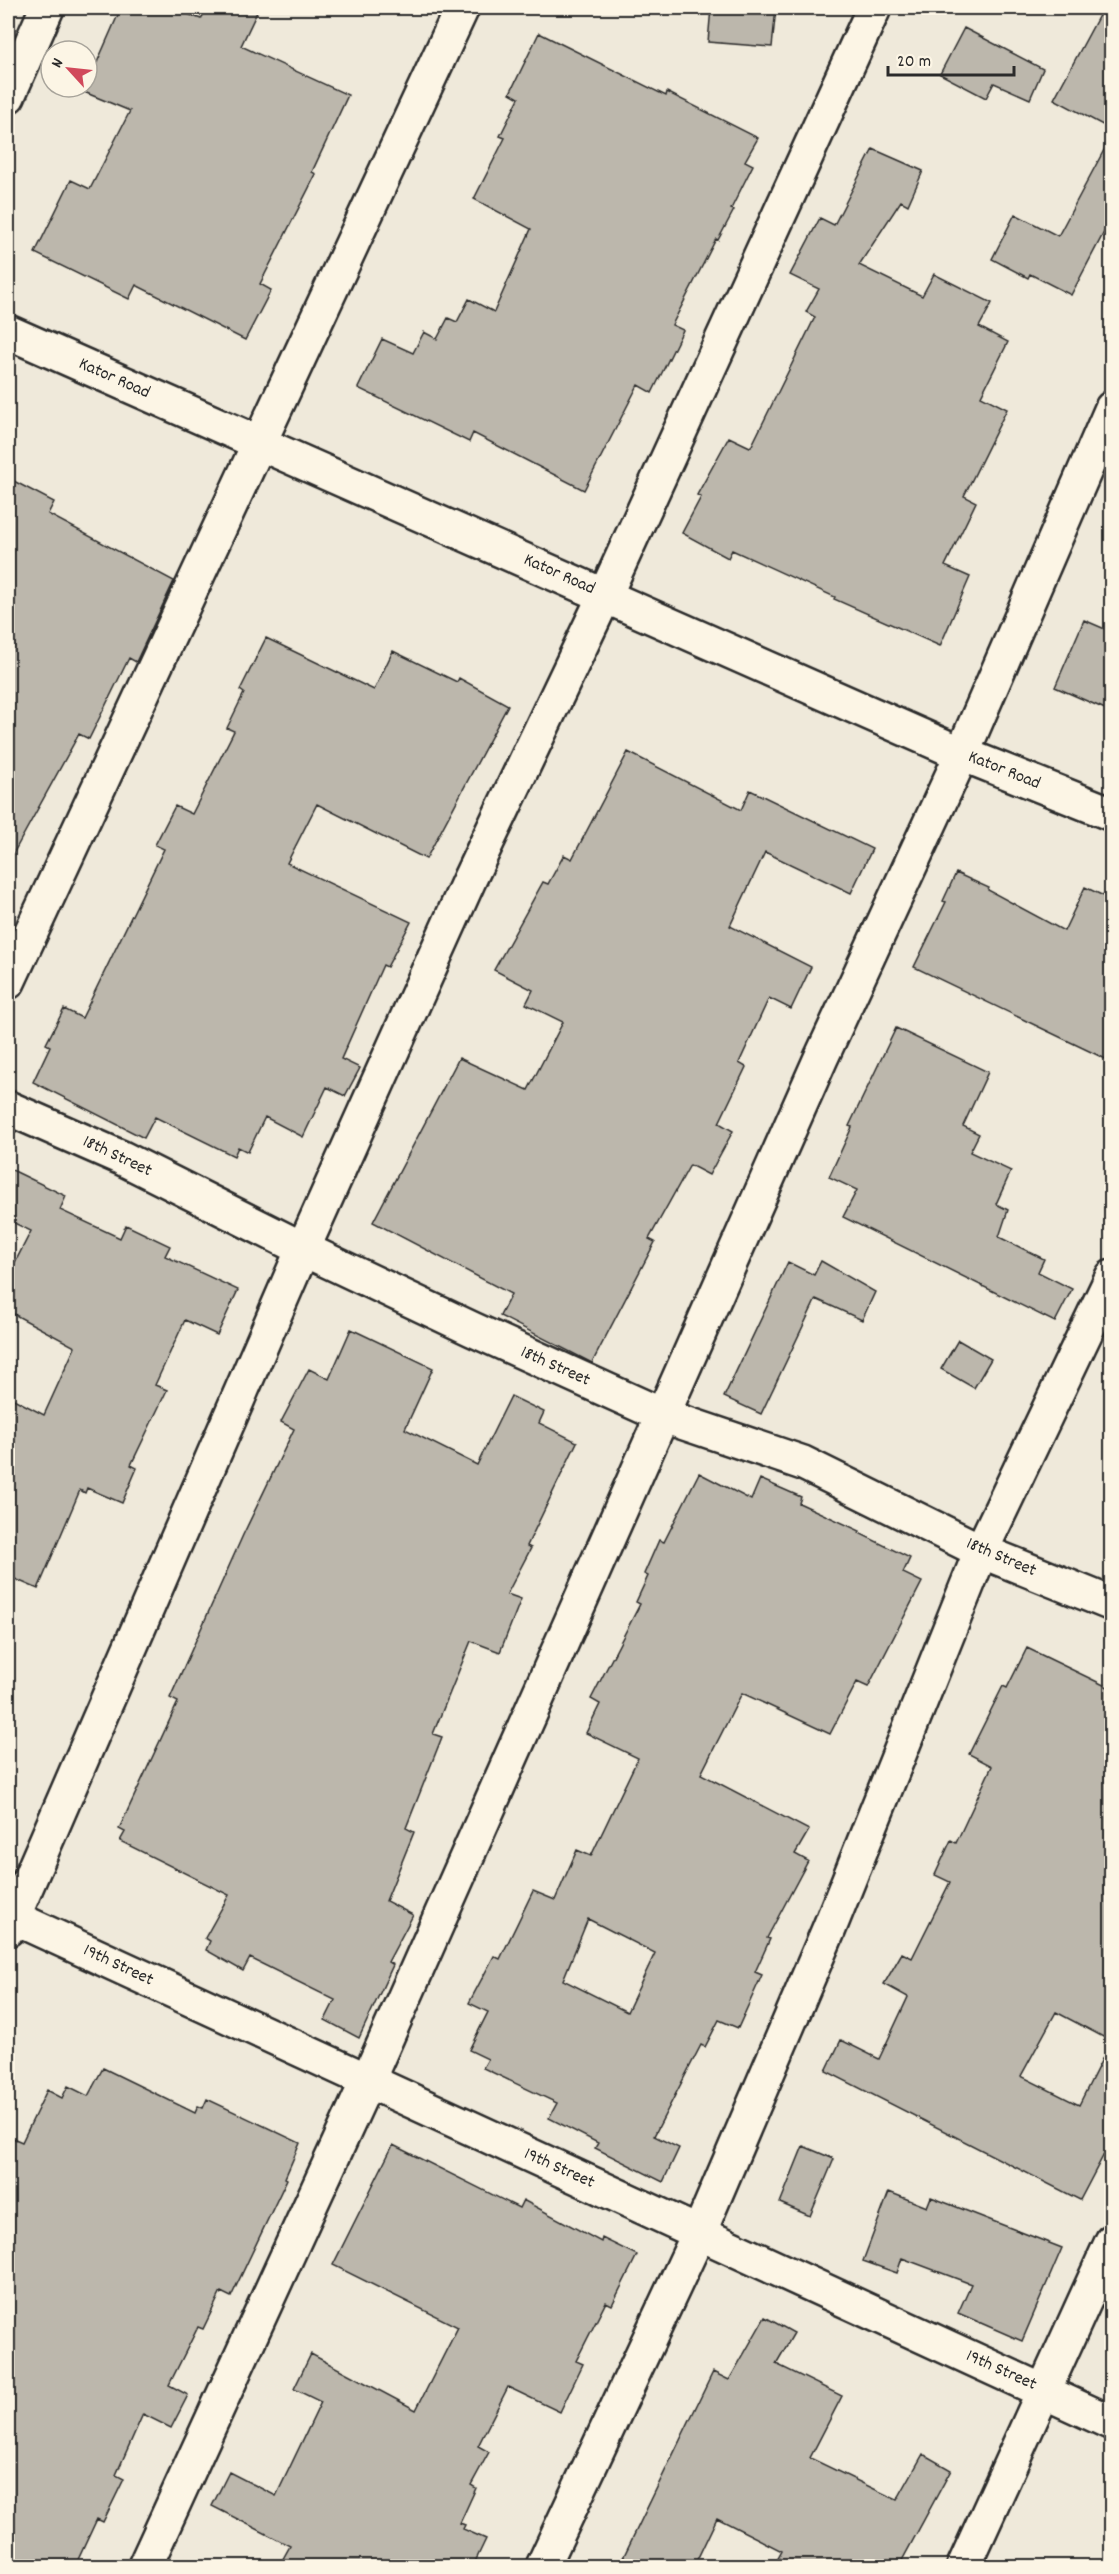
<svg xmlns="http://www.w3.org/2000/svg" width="1119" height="2574" viewBox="0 0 1119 2574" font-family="Dekko,sans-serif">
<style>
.building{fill:#bcb7ac;stroke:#2b2b2b;stroke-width:1.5;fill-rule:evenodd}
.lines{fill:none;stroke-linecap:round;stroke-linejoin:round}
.minor-casing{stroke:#2b2b2b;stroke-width:38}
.major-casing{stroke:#2b2b2b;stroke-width:38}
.minor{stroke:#fcf5e5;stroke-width:33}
.major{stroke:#fcf5e5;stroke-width:33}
.labels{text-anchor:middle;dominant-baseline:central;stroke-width:6;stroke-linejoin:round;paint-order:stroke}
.street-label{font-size:18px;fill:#2b2b2b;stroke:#fcf5e5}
</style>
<rect width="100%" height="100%" fill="#efe9da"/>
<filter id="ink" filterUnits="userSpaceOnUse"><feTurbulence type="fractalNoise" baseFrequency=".0167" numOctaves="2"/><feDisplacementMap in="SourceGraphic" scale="12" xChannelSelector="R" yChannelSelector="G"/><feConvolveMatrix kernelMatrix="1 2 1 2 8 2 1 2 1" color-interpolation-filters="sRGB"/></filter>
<g filter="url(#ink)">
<!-- building -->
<path class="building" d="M121,8H171L201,19L207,8H259L241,46L348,95L312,172L316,174L260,284L271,290L245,340L136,285L129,299L35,253L71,180L90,189L130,111L84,92Z
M711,8H776L772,47L708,42Z
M1103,8H1112V130L1054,99Z
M964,28L1043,69L1030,99L994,83L986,98L940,74Z
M539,33L666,96L667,92L758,138L745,161L753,165L731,209L734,210L718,240L716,239L672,325L683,330L652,393L638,385L584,490L473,433L469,442L358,388L382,339L413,353L424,332L437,339L448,318L457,322L469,299L494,312L531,229L474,199L505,138L500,136L519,98L510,93Z
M1112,135V217L1071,295L1030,274L1028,278L992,259L1015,214L1058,236Z
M873,149L923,171L908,205L901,201L859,265L922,296L934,274L992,303L979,327L1008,342L981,396L1007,409L964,496L976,502L945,566L970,577L940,646L834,599L835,597L732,550L728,558L682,533L701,497L697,495L729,437L750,447L752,445L815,317L806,312L819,289L790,275L820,218L834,225Z
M8,478L54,502L48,514L174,581L136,662L129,658L89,739L79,734L8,863Z
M1084,620L1112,632V712L1055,687Z
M266,638L374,690L393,651L457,682L459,678L508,705L426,859L317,804L287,863L411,922L387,967L383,965L341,1059L360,1068L345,1096L327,1087L303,1137L265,1117L248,1152L238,1147L234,1156L155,1117L144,1138L33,1082L50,1046L46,1044L64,1009L82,1018L164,849L155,845L175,806L192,814L234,731L227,728L244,693L240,690Z
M628,752L741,810L750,790L872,849L851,893L765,852L730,926L811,967L791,1009L769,998L739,1063L746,1067L719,1123L733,1131L709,1175L690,1165L649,1239L655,1242L592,1363L500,1316L511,1294L373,1222L459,1058L528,1090L563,1022L526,1004L533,990L494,970L543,882L548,884L564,855L572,859Z
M956,873L989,888L988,890L1064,931L1085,887L1112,900V1062L914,967L946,902L943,901Z
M896,1028L988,1072L963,1126L979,1134L970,1152L1011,1171L996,1204L1008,1210L999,1237L1044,1259L1038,1272L1072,1289L1055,1322L843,1217L857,1190L829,1177L852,1127L849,1126Z
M8,1168L66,1196L60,1210L120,1238L126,1225L170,1246L165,1256L238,1290L217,1335L185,1320L155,1385L167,1390L131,1465L137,1468L122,1503L87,1488L85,1493L80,1490L38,1589L8,1576V1396L44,1415L75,1347L8,1311V1276L31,1231L8,1220Z
M821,1261L875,1292L862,1320L816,1299L761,1414L724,1397L788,1262L814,1275Z
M351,1329L433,1368L405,1429L477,1465L511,1396L544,1412L539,1423L577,1442L527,1546L531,1548L507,1594L521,1599L500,1652L471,1641L433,1734L442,1737L406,1828L414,1832L386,1901L413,1915L388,1962L393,1965L359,2038L325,2020L335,2000L250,1958L243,1971L206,1950L210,1941L205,1938L229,1895L120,1841L125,1832L119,1829L178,1702L170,1698L243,1535L294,1429L281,1422L309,1369L329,1379Z
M958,1340L991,1359L974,1388L941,1369Z
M699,1473L751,1500L760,1479L801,1497L799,1503L860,1531L859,1533L910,1558L903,1573L922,1582L868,1687L857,1682L830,1734L742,1693L701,1774L809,1830L795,1854L808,1861L767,1938L770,1939L755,1972L762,1975L738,2028L719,2020L705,2047L701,2045L654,2136L679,2148L663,2182L595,2148L598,2143L549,2118L557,2103L483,2068L488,2059L469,2050L488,2012L469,2003L494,1956L500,1959L533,1891L555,1900L577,1850L591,1856L638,1758L586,1733L600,1704L591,1699L640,1604L636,1602L648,1576L644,1574L659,1540L664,1542ZM588,1919L655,1953L627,2012L563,1980Z
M1027,1648L1112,1689V2139L1080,2200L826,2071L841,2040L879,2059L908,1997L884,1984L902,1953L912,1958L950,1882L935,1875L951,1840L956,1843L992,1766L969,1754L1003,1686L1007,1688ZM1056,2012L1111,2041L1079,2105L1021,2076Z
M103,2068L195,2113L198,2106L203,2108L207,2099L300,2143L285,2178L287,2179L231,2297L221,2292L203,2329L198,2327L169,2385L188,2395L171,2428L143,2414L116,2475L124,2479L103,2522L97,2519L75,2566H27L8,2558V2136L22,2142L47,2090L62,2098L68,2086L88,2096Z
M393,2145L519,2208L523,2200L601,2242L602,2238L637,2255L612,2305L606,2302L576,2361L583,2364L560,2412L508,2387L478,2446L489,2452L471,2485L476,2488L460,2523L465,2525L463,2529L486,2539L473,2566H279L290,2546L212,2506L229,2472L276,2496L321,2402L294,2389L311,2354L416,2410L458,2327L333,2265Z
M803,2146L834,2159L810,2216L780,2203Z
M889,2192L927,2207L931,2197L1062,2248L1022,2341L958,2313L971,2284L902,2258L897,2273L863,2261Z
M765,2317L794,2333L776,2364L842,2396L810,2458L897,2500L923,2454L951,2470L899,2566H774L782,2551L717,2518L694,2566H619L713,2372L729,2380Z"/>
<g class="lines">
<!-- minor casing -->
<g class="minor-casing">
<path id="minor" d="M8,96L47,8
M8,982L462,8
M8,1108L122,1158L303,1249L472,1329L664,1416L803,1463L981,1551L1112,1604
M8,1915L1112,2423
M8,1929L303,1249L470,878L605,595L874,8
M145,2566L367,2082L821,1058L962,754L1112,408
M543,2566L699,2233L829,1929L981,1551L1112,1277
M964,2566L1112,2241"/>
</g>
<!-- major casing -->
<g class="major-casing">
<path id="major" d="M8,332L962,754L1112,814"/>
</g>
<!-- minor -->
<use href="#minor" class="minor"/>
<!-- major -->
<use href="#major" class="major"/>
</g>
</g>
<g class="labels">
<!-- street labels -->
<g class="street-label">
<text transform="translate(114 379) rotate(24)">Kator Road</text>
<text transform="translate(559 575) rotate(24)">Kator Road</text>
<text transform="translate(1004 771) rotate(22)">Kator Road</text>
<text transform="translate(117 1157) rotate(25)">18th Street</text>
<text transform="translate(555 1367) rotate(24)">18th Street</text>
<text transform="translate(1001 1558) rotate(23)">18th Street</text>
<text transform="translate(118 1966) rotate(25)">19th Street</text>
<text transform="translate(559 2169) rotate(24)">19th Street</text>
<text transform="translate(1001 2371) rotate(24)">19th Street</text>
</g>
</g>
<!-- margin -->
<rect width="1119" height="2574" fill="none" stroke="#fcf5e5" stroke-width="30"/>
<rect x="15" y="15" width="1089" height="2544" fill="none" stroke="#2b2b2b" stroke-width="2" filter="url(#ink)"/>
<!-- north arrow -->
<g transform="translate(69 69) rotate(297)"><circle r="28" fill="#fcf5e5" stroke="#a8a49b" stroke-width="1.5"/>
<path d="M0-4.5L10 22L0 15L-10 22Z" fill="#d1495b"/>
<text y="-9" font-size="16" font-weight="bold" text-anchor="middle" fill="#2b2b2b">N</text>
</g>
<!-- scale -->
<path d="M888 66v9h126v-9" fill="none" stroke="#2b2b2b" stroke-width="3"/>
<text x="897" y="66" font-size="18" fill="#2b2b2b" stroke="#fcf5e5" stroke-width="4.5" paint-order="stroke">20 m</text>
</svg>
